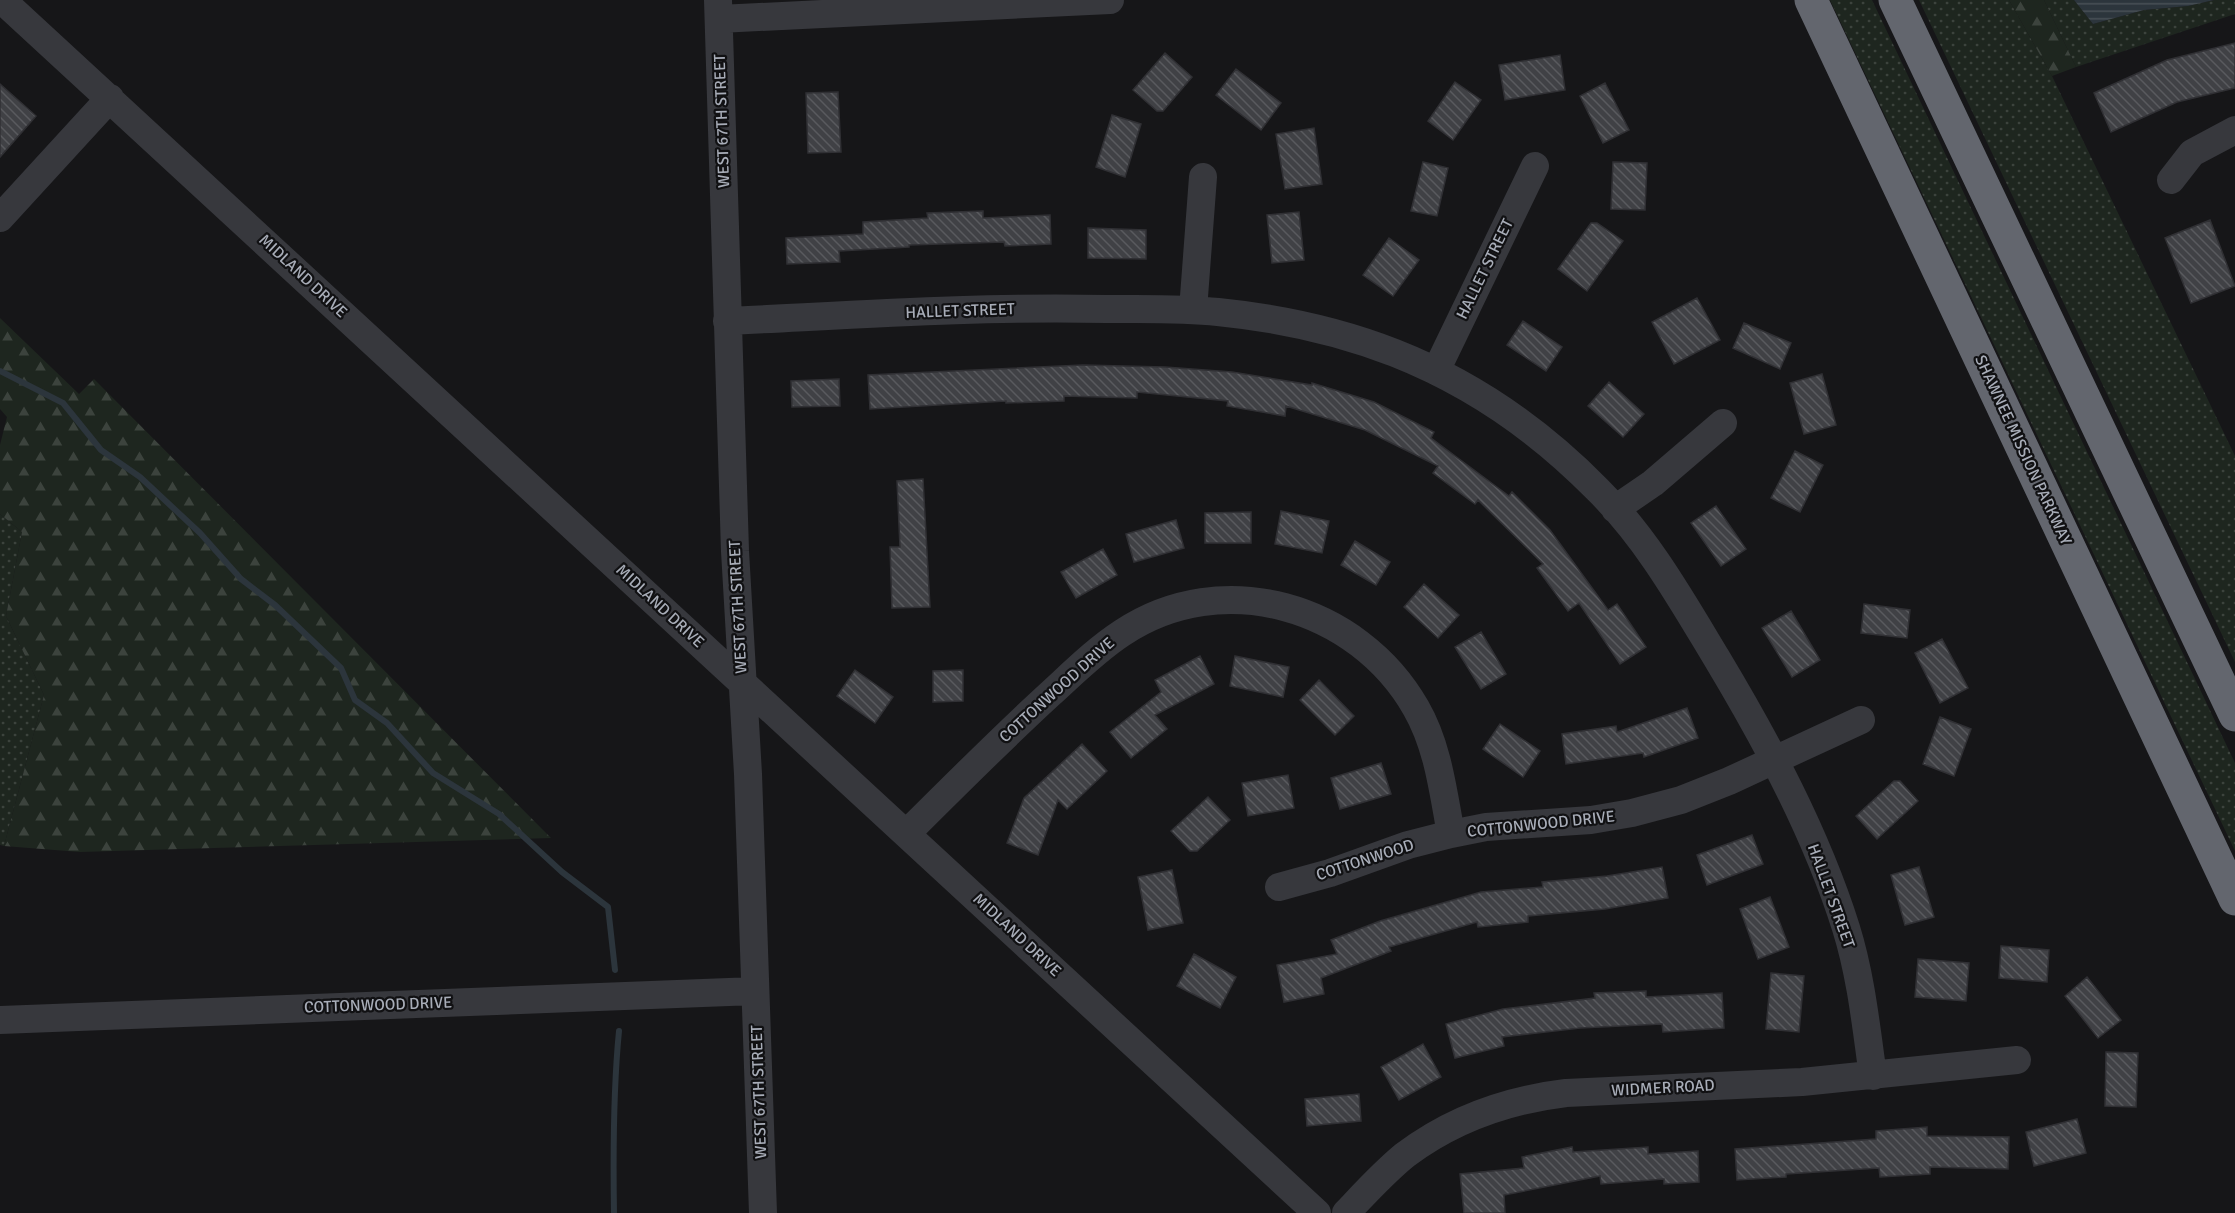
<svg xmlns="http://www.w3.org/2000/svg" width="2235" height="1213" viewBox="0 0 2235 1213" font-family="Signika,sans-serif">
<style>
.green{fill:url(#green-dots)}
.forest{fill:url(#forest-firs)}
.water{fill:url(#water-rules)}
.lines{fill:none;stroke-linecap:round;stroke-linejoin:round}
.stream{stroke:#2c353c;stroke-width:6}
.building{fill:url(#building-back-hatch);stroke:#303034;stroke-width:1.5}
.minor{stroke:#37383d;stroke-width:28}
.highway{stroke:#63666e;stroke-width:33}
.labels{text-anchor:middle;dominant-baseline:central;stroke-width:4.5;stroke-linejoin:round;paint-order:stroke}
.street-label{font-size:16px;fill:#a8adb8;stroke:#111113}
</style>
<defs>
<pattern id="green-dots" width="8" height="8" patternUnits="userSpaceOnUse" patternTransform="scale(1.5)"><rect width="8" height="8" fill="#1e261f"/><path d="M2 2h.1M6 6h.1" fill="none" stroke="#3c433d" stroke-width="1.8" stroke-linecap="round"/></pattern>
<pattern id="forest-firs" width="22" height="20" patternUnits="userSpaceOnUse" patternTransform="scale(1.5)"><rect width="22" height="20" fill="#1e261f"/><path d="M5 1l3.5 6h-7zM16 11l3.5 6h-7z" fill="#3c433d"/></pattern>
<pattern id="water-rules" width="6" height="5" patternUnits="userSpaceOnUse" patternTransform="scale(1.5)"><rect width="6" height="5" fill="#2c353c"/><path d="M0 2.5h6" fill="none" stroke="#485056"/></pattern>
<pattern id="building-back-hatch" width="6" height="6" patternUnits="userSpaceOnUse" patternTransform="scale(1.5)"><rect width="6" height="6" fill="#404145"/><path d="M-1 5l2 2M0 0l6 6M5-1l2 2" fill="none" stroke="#595a5e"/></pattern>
</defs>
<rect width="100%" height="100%" fill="#161618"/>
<!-- green -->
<path class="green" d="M1830,0H1872L2235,763V851Z
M1919,0H2009L2052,76L2235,456V662Z
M2044,0H2074L2093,24L2144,10L2188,6L2214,0H2235V14L2076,67Z
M0,514L22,532L6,616L44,695L4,846L0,845Z"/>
<!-- forest -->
<path class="forest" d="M2009,0H2044L2076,67L2052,76Z
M0,318L79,394L94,379L551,838L80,852L4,846L44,695L6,616L22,532L0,514V445L7,417L0,409Z"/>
<!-- water -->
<path class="water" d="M2074,0H2214L2188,6L2144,10L2093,24Z"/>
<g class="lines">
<!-- stream -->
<path class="stream" d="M0,371L63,403L101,450L140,477L200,533L241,579L275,605L341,668L355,700L387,723L433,773L499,814L562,872L608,907L615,970
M614,1213C613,1152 613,1092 619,1031"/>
</g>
<!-- building -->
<path class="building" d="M2235,43V88L2177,102L2111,132L2094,93L2167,60Z
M1165,53L1192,77L1163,111H1157L1133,90Z
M1560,55L1565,90L1505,100L1499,65Z
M1236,69L1281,103L1261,130L1216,95Z
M1455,82L1481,100L1453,140L1428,121Z
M1605,83L1629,130L1603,143L1580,96Z
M0,84L36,116L0,157Z
M838,92L841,152L808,153L806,93Z
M1112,115L1141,124L1125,177L1096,167Z
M1314,128L1322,184L1285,189L1276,134Z
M1423,162L1448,168L1437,216L1411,211Z
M1613,162L1647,163L1645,210L1611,209Z
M983,211V218L1050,215L1051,244L1005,246L1004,242L909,245V247L839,251L840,262L787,264L786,238L863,234V222L928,218L927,213Z
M1299,212L1304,260L1272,263L1267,215Z
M2210,220L2235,286L2191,303L2165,238Z
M1591,223H1597L1623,241L1587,291L1558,269Z
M1088,228L1146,230V259L1088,258Z
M1389,238L1419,260L1393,296L1363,275Z
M1697,298L1720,340L1674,364L1652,322Z
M1523,321L1562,347L1546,371L1507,345Z
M1744,323L1791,343L1780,369L1733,348Z
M1083,365L1165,367L1232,372L1312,385V383L1374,402L1434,432L1431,438L1509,496L1512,492L1550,530L1608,610L1617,604L1646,647L1620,664L1579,603L1568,611L1537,568L1543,564L1478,500L1475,504L1433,473L1438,466L1365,430L1286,406L1285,416L1227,406L1228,401L1137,392V398L1064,396V401L1006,403V401L870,409L868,375Z
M1822,374L1836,425L1804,434L1790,383Z
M839,379L840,406L792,407L791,381Z
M1609,382L1644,414L1623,437L1588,406Z
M1795,451L1823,465L1800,512L1771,498Z
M923,479L930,607L892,608L890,547H900L897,481Z
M1716,506L1746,549L1721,566L1691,523Z
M1281,511L1329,521L1322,553L1275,544Z
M1251,512V543H1205V513Z
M1176,520L1184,548L1134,562L1126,534Z
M1355,541L1390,562L1376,585L1341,565Z
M1103,549L1117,575L1076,598L1061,572Z
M1424,584L1459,615L1438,638L1404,607Z
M1864,604L1910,610L1907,638L1861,633Z
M1791,611L1820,660L1792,677L1762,628Z
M1481,632L1506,674L1481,689L1455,647Z
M1942,639L1968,688L1940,703L1915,653Z
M1200,656L1214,684L1155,715L1167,729L1131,758L1110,732L1161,692L1155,680Z
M1235,656L1289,667L1283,697L1230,686Z
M855,670L893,697L875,723L837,696Z
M963,670V701L933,702V671Z
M1319,680L1354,716L1335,735L1300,700Z
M1687,708L1698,738L1644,757L1643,753L1566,764L1562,734L1616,726L1617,732Z
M1940,717L1971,729L1954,776L1923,764Z
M1500,724L1540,751L1523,777L1483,749Z
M1082,744L1107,771L1067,809L1058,800L1038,855L1007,843L1024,798Z
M1381,763L1391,794L1340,809L1331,778Z
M1288,775L1294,808L1248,816L1242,783Z
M1894,781H1900L1918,801L1877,839L1856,816Z
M1208,797L1230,820L1197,851H1190L1171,831Z
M1752,835L1763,864L1707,885L1697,855Z
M1662,867L1668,898L1605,909L1528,916V922L1478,927L1477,922L1389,947L1391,951L1321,978L1324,994L1284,1002L1277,965L1337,954L1331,940L1380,921L1481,892L1543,887L1542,882L1607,876Z
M1919,867L1934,917L1905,925L1891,875Z
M1172,870L1183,923L1148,930L1138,877Z
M1770,897L1789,947L1758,959L1740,909Z
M2001,946L2049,950L2047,982L1999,978Z
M1194,954L1236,977L1220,1008L1177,986Z
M1918,959L1969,963L1966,1001L1915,997Z
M1771,973L1804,976L1799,1032L1766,1029Z
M2087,977L2121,1020L2098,1038L2065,996Z
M1646,991V997L1722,993L1724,1028L1663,1032L1662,1024L1580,1028L1502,1037L1504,1046L1455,1058L1446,1024L1503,1009L1595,998L1594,993Z
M1423,1044L1441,1077L1399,1100L1381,1067Z
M2106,1052L2138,1053L2136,1107L2105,1106Z
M1359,1094L1361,1121L1307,1126L1305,1099Z
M2077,1119L2086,1153L2034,1166L2026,1132Z
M1927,1127V1136L2009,1137L2008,1169L1930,1167V1174L1880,1177L1879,1168L1786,1174V1177L1737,1180L1735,1149L1876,1139V1131Z
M1572,1147L1573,1152L1648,1147V1154L1698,1151L1699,1182L1664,1184V1179L1601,1184L1600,1176L1504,1195L1505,1213H1464L1460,1174L1524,1168L1522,1157Z"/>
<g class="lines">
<!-- minor -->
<path class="minor" d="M2,0L1317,1213
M718,0L735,551L748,774L763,1213
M719,19L1110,0
M2171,180L2192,153L2235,130
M0,218L110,98
M1193,310L1203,177
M727,321C854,315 981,306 1107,309C1144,309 1182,308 1218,312C1278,318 1339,331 1395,353C1471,383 1540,431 1597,489C1646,537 1681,599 1716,657C1767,742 1816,833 1846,928C1861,976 1866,1026 1873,1076
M1436,371L1535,166
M1615,509L1653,483L1723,423
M907,833C954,786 1001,739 1050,694C1073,673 1096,650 1122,633C1222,566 1358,606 1416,708C1438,746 1443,791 1451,834
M1279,887L1330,873L1408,845L1451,834L1486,827L1591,820L1632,813L1681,800L1729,781L1861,720
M0,1020L755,991
M1346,1213C1365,1193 1384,1172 1405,1155C1453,1119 1507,1100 1566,1093L1802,1082L2017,1060"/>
<!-- highway -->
<path class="highway" d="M1811,0L2235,899
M1895,0L2235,715"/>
</g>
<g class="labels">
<!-- street labels -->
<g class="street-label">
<text transform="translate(722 121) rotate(-92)">WEST 67TH STREET</text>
<text transform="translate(1485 269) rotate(-64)">HALLET STREET</text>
<text transform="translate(303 276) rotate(43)">MIDLAND DRIVE</text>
<text transform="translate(960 311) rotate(-2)">HALLET STREET</text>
<text transform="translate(2023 450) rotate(65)">SHAWNEE MISSION PARKWAY</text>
<text transform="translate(660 606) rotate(43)">MIDLAND DRIVE</text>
<text transform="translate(738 607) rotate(-93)">WEST 67TH STREET</text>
<text transform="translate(1057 690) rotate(-42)">COTTONWOOD DRIVE</text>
<text transform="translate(1541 824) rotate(-6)">COTTONWOOD DRIVE</text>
<text transform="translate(1365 860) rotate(-18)">COTTONWOOD</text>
<text transform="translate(1831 896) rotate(70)">HALLET STREET</text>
<text transform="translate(1017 935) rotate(43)">MIDLAND DRIVE</text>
<text transform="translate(378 1005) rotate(-2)">COTTONWOOD DRIVE</text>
<text transform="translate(1663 1088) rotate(-3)">WIDMER ROAD</text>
<text transform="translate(759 1092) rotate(-92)">WEST 67TH STREET</text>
</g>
</g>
</svg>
